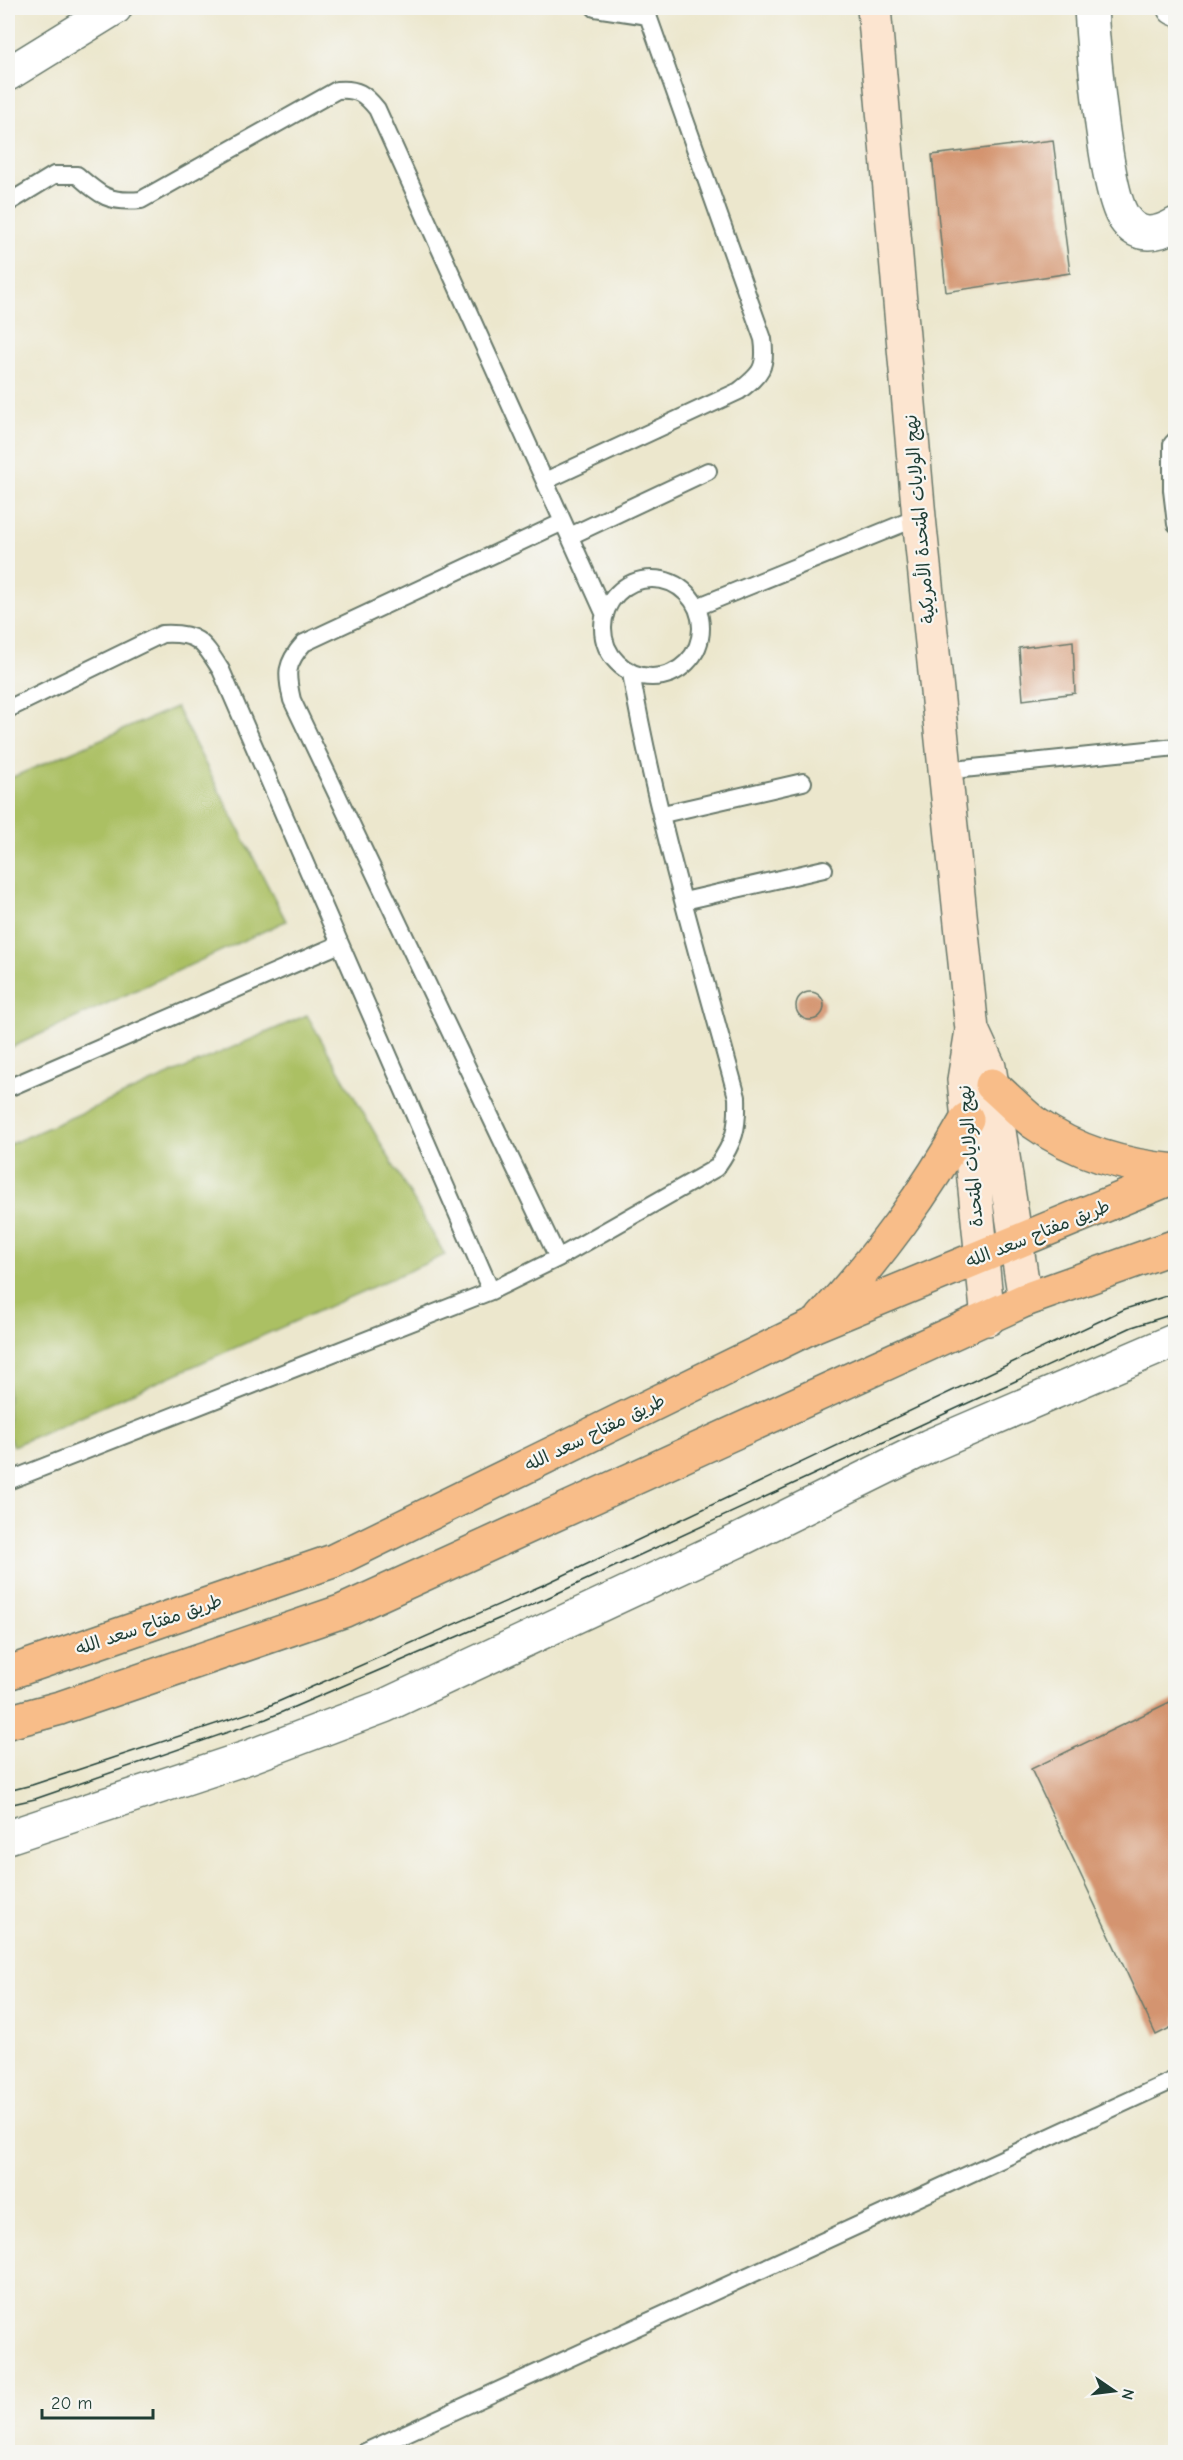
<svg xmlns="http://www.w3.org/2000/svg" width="1183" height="2460" viewBox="0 0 1183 2460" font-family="'Comic Neue','Playpen Sans Arabic',sans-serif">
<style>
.green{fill:#abc064;stroke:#657e4c;stroke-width:1.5}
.building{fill:#d49470}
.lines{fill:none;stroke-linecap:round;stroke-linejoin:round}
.lane-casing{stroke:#67786a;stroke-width:20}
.street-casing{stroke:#67786a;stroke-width:36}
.secondary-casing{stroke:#67786a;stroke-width:36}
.highway-casing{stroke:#67786a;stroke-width:36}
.lane{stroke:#fff;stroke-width:16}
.street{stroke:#fff;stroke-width:33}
.secondary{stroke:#fce5d0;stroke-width:33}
.highway{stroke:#f8bd89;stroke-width:33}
.tram{stroke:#1f3d34;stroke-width:1.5}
.labels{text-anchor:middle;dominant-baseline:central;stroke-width:4.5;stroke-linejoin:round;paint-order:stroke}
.street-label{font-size:18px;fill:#1f3d34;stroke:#f6f6f2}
</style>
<rect width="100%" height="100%" fill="#f6f6f2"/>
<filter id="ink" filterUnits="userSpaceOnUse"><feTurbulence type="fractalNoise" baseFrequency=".0167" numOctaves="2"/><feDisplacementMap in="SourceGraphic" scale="12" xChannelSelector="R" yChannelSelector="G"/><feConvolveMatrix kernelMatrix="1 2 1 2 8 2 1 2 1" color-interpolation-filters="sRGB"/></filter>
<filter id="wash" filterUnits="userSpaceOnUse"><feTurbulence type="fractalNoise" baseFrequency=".008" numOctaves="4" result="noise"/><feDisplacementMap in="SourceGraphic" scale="24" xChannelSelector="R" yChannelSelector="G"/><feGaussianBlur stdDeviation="1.35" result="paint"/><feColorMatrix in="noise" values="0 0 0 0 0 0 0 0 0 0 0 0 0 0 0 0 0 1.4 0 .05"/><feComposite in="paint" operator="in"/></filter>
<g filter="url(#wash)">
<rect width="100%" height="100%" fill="#ece7cd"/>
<!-- green -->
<path class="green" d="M176,707L286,921L8,1049V779Z
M307,1015L445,1255L13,1446L8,1435V1145Z"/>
<g id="blocks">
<!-- building -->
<path class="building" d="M1053,140L1070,273L946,292L932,155Z
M1073,641L1075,693L1023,700L1019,648Z
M796 1006a14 14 0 1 1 28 0a14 14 0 1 1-28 0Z
M1176,1699V2025L1156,2035L1031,1769Z"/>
</g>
</g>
<g filter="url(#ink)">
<use href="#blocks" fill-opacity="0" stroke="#67786a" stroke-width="1.5"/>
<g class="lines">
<!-- lane casing -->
<g class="lane-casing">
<path id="lane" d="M8,203L54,175H77C101,196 109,203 141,200L337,90C357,88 365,94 377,109L605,615
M1176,440L1172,444V490L1176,524
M545,481L739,391C761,374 767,368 763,339L648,16L595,8
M570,536L708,471
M603 628a49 49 0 1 1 98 0a49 49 0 1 1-98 0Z
M697,607L919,517
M8,709L162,634C198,632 203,642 221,670L491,1291
M944,771L1176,747
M663,814L803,782
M684,901L824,869
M8,1088L340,944
M558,1258L292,700C286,674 285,664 304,643L563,522
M8,1481L491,1291L558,1258L716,1168C735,1141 738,1129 737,1097C699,957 656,816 631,673
M365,2452L1176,2079"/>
</g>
<!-- street casing -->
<g class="street-casing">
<path id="street" d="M1091,8C1093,46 1105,191 1124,218C1138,239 1157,235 1176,224
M1174,8L1176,9
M8,74L115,8
M8,1837L249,1757L384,1706L737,1541L929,1446L1176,1340"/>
</g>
<!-- secondary casing -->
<g class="secondary-casing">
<path id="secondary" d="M874,8L919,517L972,1030L964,1080L988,1319
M972,1030L989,1067L992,1085L1025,1300"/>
</g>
<!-- highway casing -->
<g class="highway-casing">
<path id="highway" d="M992,1085C1006,1097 1019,1111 1033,1122C1076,1153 1124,1166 1176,1171
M822,1318C880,1255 925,1194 967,1119
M8,1673L333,1561L815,1325L1176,1176
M8,1722L60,1708L343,1611L1025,1300L1176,1246"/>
</g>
<!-- lane -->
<use href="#lane" class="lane"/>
<!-- street -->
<use href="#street" class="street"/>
<!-- secondary -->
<use href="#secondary" class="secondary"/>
<!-- highway -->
<use href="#highway" class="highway"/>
<!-- tram -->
<path class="tram" d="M8,1791L32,1785L264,1708L543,1585L1125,1309L1176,1293
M8,1805L35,1799L266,1719L547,1598L1132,1327L1176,1313"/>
</g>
</g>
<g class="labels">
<!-- street labels -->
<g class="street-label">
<text transform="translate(920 519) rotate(-95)">نهج الولايات المتحدة الأمريكية</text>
<text transform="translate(971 1156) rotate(-95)">نهج الولايات المتحدة</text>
<text transform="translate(1038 1234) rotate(-22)">طريق مفتاح سعد الله</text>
<text transform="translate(595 1433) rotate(-26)">طريق مفتاح سعد الله</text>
<text transform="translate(149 1625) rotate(-19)">طريق مفتاح سعد الله</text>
</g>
</g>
<!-- margin -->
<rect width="1183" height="2460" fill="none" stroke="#f6f6f2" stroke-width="30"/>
<!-- north arrow -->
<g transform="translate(1114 2391) rotate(104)" stroke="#f6f6f2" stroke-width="4.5" paint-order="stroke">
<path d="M0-4.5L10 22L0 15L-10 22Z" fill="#1f3d34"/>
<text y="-9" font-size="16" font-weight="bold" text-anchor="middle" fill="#1f3d34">N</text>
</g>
<!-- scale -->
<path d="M42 2409v9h111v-9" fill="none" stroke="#1f3d34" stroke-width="3"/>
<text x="51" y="2409" font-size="18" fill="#1f3d34" stroke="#f6f6f2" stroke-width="4.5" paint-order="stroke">20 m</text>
</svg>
